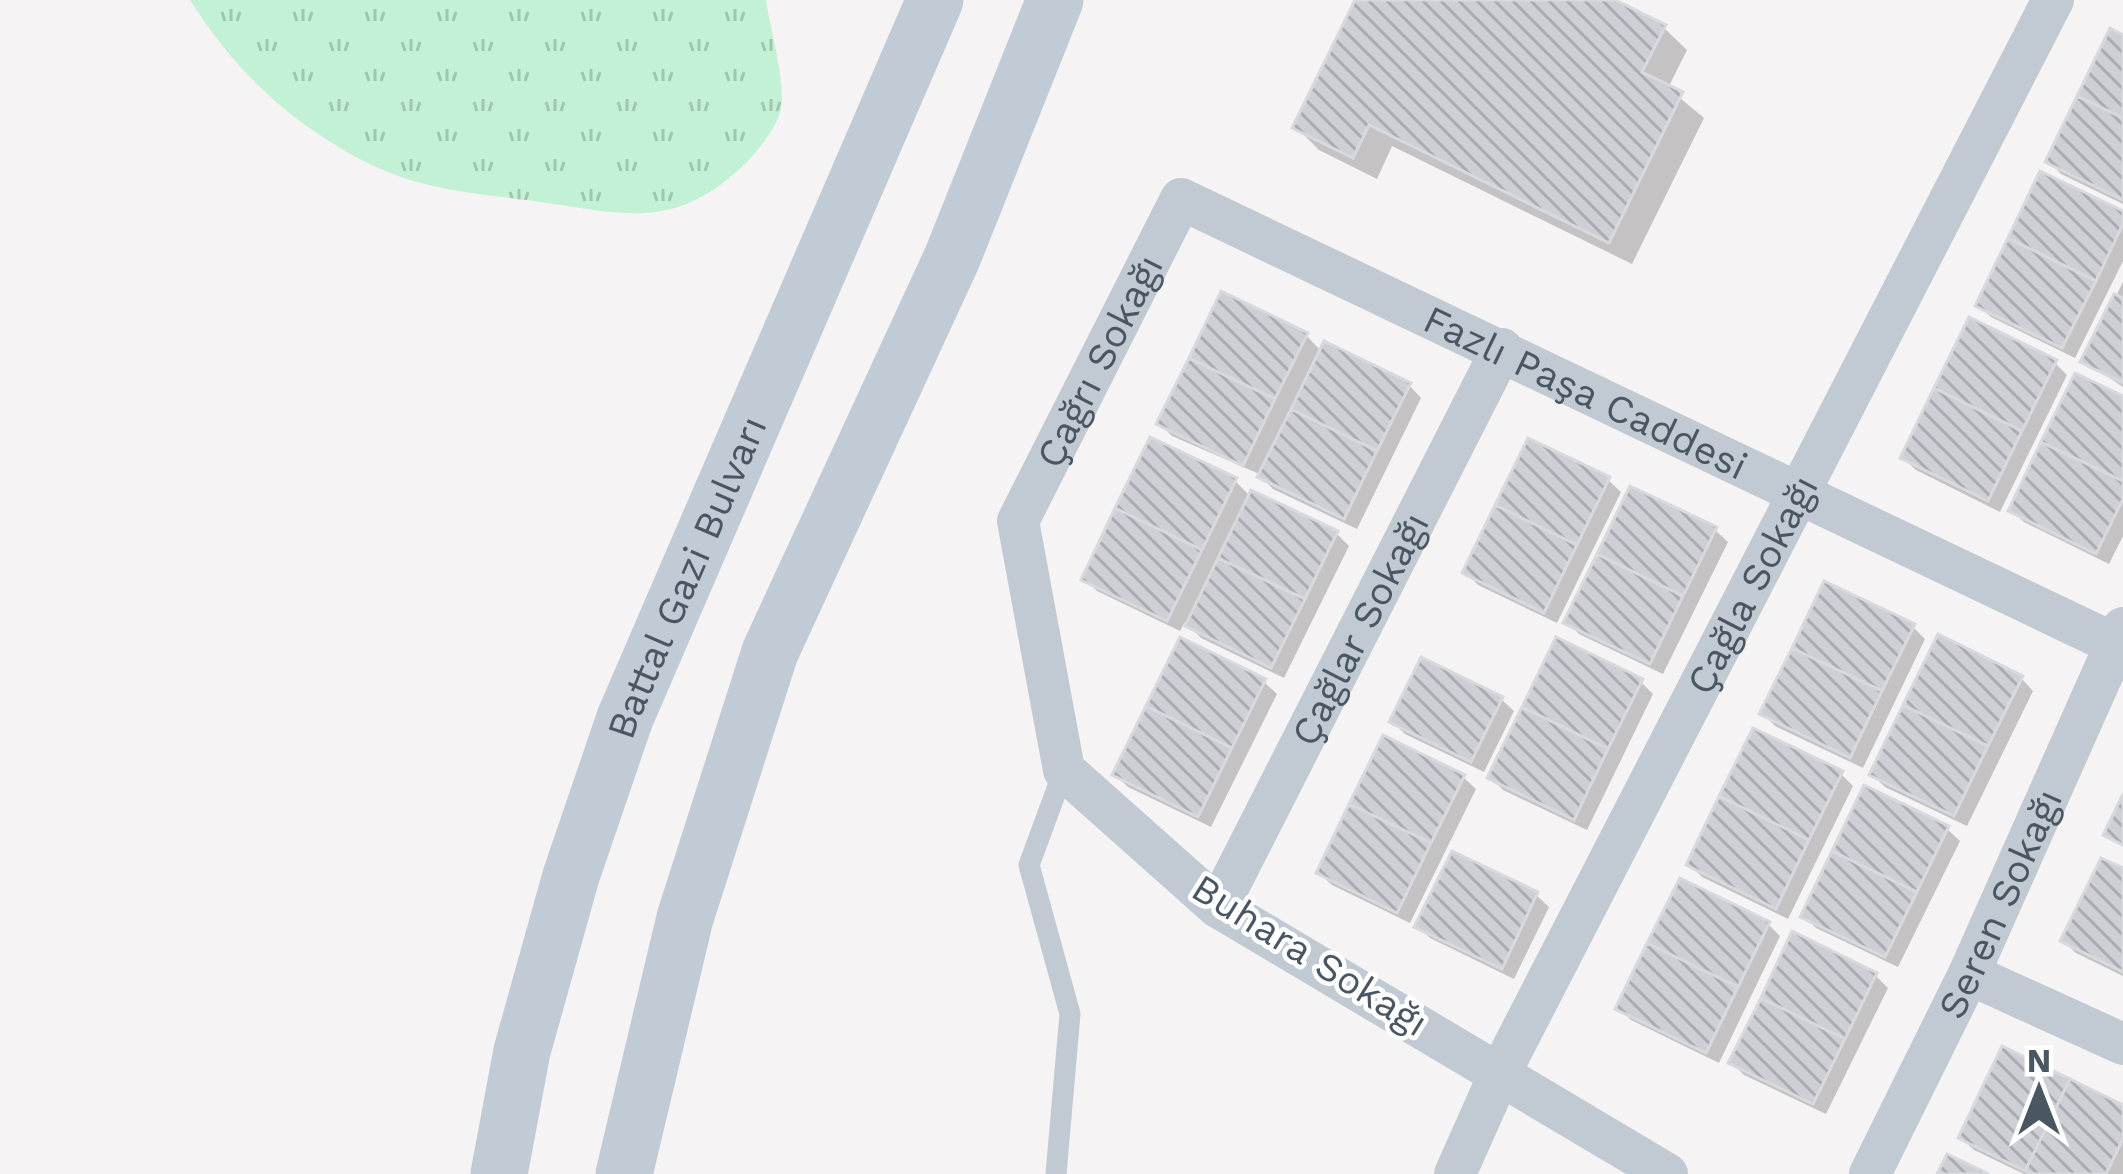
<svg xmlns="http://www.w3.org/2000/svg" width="2123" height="1174" viewBox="0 0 2123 1174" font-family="'Work Sans',sans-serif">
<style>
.grass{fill:url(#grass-tufts)}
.shadow{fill:#0003}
.building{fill:url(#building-back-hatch);stroke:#d7d9de;stroke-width:3}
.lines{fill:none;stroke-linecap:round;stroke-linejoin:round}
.lane{stroke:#c1cad2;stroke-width:21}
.street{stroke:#c1cad2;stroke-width:42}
.secondary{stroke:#c1cbd6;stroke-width:57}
.labels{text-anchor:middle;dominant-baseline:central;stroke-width:9;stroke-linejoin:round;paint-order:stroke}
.street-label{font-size:39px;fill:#4a5661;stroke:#fff}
</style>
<defs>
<pattern id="grass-tufts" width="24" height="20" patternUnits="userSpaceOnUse" patternTransform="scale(3)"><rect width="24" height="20" fill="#c3f1d5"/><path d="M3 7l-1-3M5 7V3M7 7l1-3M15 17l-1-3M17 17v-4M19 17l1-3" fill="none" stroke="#a0c6b0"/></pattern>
<pattern id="building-back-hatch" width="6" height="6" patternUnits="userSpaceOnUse" patternTransform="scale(3)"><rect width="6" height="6" fill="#cdcfd5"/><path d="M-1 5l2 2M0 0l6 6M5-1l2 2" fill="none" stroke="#a8abb0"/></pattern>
</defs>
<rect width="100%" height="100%" fill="#f5f3f3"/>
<!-- grass -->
<path class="grass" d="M190,0H766C770,28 786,83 781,108C778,126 759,149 747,162C681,226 636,217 554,204C470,191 414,194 337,146C275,109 228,60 190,0Z"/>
<!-- shadow -->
<path class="shadow" d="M1358,0H1608L1664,28L1687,50L1668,88L1704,118L1632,264L1392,146L1377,179L1319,150L1296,127Z
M2123,38V204L2061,174L2049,161Z
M2123,214V261L2075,358L1991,317L1978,305Z
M2123,282V387L2084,361Z
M1306,335L1322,352L1409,385L1421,398L1357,529L1273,489L1257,473L1172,436L1160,424Z
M2055,363L2067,375L2000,512L1916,470L1903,458Z
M2123,400V536L2109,564L2024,522L2011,510Z
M1608,480L1621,492L1557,623L1478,585L1466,572Z
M1235,481L1251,497L1337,534L1349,546L1284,678L1201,638L1185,622L1180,631L1097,591L1084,579Z
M1715,530L1728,542L1663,674L1579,634L1567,622Z
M1913,627L1925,639L1863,768L1775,726L1763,713Z
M2021,678L2033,691L1967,826L1885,787L1872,775Z
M1264,682L1277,694L1211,827L1128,787L1116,775Z
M1641,682L1653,694L1587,830L1503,790L1491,777Z
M1501,699L1514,711L1484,772L1405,734L1393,722Z
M1841,774L1853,786L1788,919L1702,877L1689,864Z
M1463,777L1476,789L1410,923L1332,885L1319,873Z
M1947,829L1960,841L1898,967L1816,928L1803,916Z
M2123,872V976L2076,953L2063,941Z
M1536,895L1549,907L1514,979L1430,938L1418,926Z
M1768,924L1780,936L1719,1063L1631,1020L1619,1008Z
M1875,975L1888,988L1826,1114L1744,1075L1732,1063Z
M2123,1108V1174H2024L1974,1150L1961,1138Z"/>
<!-- building -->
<path class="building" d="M1355,0H1615L1666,25L1642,72L1683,92L1609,243L1369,125L1353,158L1292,128Z
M2110,28L2123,35V118L2077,96Z
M2077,96L2123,118V200L2045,162Z
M2040,171L2123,211V224L2096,281L2008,238Z
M2008,238L2096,281L2062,348L1975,306Z
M1221,291L1308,333L1275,399L1189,358Z
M2114,294L2123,298V383L2080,362Z
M1969,317L2057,360L2022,431L1934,388Z
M1324,341L1411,383L1377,451L1291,409Z
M1189,358L1275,399L1243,466L1156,424Z
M2075,373L2123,396V481L2041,442Z
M1934,388L2022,431L1988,501L1900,458Z
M1291,409L1377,451L1344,519L1257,477Z
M1150,437L1237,478L1202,550L1115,508Z
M1528,438L1610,477L1577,545L1495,505Z
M2041,442L2123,481V499L2096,554L2008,511Z
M1630,486L1717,527L1683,596L1597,554Z
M1251,490L1338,531L1305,599L1218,558Z
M1495,505L1577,545L1544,613L1462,573Z
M1115,508L1202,550L1167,621L1081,580Z
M1597,554L1683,596L1650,664L1563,623Z
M1218,558L1305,599L1271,668L1185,626Z
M1824,581L1915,624L1882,691L1792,648Z
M1938,634L2023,676L1988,746L1903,705Z
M1180,637L1266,679L1232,748L1146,706Z
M1556,637L1643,679L1608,749L1522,707Z
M1792,648L1882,691L1850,758L1759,714Z
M1421,657L1503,697L1471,762L1389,722Z
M1903,705L1988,746L1954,816L1869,775Z
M1146,706L1232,748L1198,817L1112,775Z
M1522,707L1608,749L1574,820L1487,778Z
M1753,728L1843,771L1809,840L1719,796Z
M1383,735L1465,775L1431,843L1349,804Z
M1864,785L1949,826L1917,892L1832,851Z
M2123,794V845L2103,835Z
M1719,796L1809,840L1776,909L1686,865Z
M1349,804L1431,843L1397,913L1316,873Z
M1452,851L1538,892L1502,969L1414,927Z
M1832,851L1917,892L1885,957L1800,917Z
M2101,858L2123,868V972L2060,941Z
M1680,878L1770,922L1738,987L1647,943Z
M1792,931L1877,973L1845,1039L1761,998Z
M1647,943L1738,987L1706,1053L1615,1009Z
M1761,998L1845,1039L1813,1104L1728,1063Z
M2002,1046L2070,1079L2025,1171L1958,1138Z
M2070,1079L2123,1105V1139L2106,1174H2032L2025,1171Z
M1947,1154L1989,1174H1937Z"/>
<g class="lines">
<!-- lane -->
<path class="lane" d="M1056,1174L1070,1014L1029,865L1064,770"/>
<!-- street -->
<g class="street">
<path id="s1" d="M1218,907L1502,349"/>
<path d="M1969,974L2123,1044"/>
<path id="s2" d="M1455,1174L1500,1073L2053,0"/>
<path id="s3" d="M1667,1174L1218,907L1064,770L1018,521L1181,199L2123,648"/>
<path id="s4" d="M1870,1174L1969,974L2123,628"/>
</g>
<!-- secondary -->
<g class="secondary">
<path id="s5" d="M499,1174L522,1051L571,876L625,718L935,0"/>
<path d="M624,1174L685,918L770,652L952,258L1055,0"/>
</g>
</g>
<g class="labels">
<!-- street labels -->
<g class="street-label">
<text stroke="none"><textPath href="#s3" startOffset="1161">Çağrı Sokağı</textPath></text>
<text stroke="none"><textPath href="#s3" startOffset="1791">Fazlı Paşa Caddesi</textPath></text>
<text stroke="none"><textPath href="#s5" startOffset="627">Battal Gazi Bulvarı</textPath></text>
<text stroke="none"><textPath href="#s2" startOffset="660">Çağla Sokağı</textPath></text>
<text stroke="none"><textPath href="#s1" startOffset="312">Çağlar Sokağı</textPath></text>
<text stroke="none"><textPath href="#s4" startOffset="300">Seren Sokağı</textPath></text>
<text transform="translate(1310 955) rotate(32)">Buhara Sokağı</text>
</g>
</g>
<!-- north arrow -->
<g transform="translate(2039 1090)" stroke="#ffffff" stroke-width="9" paint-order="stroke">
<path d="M0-9L21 45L0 30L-21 45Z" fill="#4a5661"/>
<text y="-18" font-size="33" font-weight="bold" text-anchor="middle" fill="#4a5661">N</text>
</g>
</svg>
